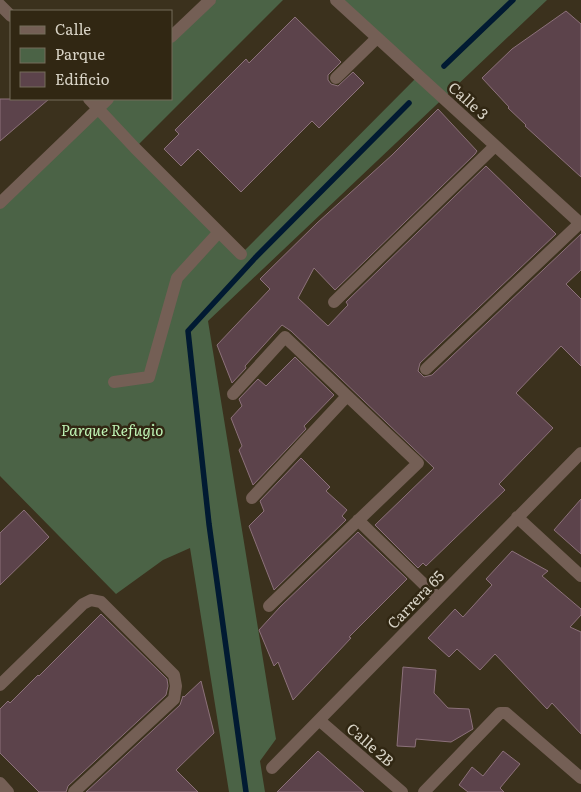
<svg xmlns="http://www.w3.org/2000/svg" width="581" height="792" viewBox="0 0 581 792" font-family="Literata,serif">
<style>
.green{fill:#4b6346}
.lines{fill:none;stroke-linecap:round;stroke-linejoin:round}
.stream{stroke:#011a32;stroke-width:5.5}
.building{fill:#5c434b;stroke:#8c717a}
.minor{stroke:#745f55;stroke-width:12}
.labels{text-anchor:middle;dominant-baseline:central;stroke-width:5;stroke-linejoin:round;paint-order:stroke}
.street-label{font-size:15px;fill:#d8d3c6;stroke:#312713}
.park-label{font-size:15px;font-style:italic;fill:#c0f6b6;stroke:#312713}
</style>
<rect width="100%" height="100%" fill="#3b311d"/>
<!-- green -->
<path class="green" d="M210,0H283L135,148L241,254L418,76L336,0H547L208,321L276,739L260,761L265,792H229L190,548L163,560L116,594L0,476V203L108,99H171V37Z"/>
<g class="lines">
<!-- stream -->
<path class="stream" d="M444,66L513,0
M246,792L209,524L188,331L255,258L409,103"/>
</g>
<!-- building -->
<path class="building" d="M566,11L581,24V177L525,126L526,125L508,108L509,107L482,78L512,49Z
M295,17L341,62L328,75V80L331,84L338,86L353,72L364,83L319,128L312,121L241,192L198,149L181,166L164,149L179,134L175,130L246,59L249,63Z
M0,99H49L0,141Z
M438,109L477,151L475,154L335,290L314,268L298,298L328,326L348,305L346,302L486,166L556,234L420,363L418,371L424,377L432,375L581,234V270L566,284L581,299V366L561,346L516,393L553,428L499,484L505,490L426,566L423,563L418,568L375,525L434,468L291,331L282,325L245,366L246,368L232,383L217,345L270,289L260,279L317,223L392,155Z
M295,357L334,395L304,426L306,429L253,485L239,450L242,446L231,418L242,406L239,399L258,379L266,386Z
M301,458L330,487L326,491L347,510L342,516L346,520L274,590L249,526L264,511L260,501Z
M581,499V554L554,530Z
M24,510L49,537L0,585V533Z
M358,532L407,579L349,637L351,638L293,700L278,662L274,666L259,630L280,607Z
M512,551L548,571L542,576L581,609V615L570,627L581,632V734L552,703L547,709L495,654L480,670L457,649L449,657L428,638L455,609L463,617L492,585L486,579Z
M101,614L167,679L168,686L166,695L68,786L66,792H39L0,753V709L8,701L10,703L38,675L39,676Z
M403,667L436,670L434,693L448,708L469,709L473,729L451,742L416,739L415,747L397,746Z
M201,681L214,733L176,770L198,792H86L180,705L183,696L184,697Z
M318,751L364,792H277Z
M503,751L520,764L500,788L504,792H468L459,785L472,767L483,776Z"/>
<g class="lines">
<!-- minor -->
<path class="minor" d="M336,0L581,224
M0,5L11,16
M171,37L210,0
M336,78L377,38
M89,99L135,148L241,254
M0,203L108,99
M334,302L495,146
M426,369L580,223
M114,382L149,377L177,278L219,232
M233,394L285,337L418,463L269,606
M252,498L347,396
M517,517L581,576
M358,520L438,598
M0,685L83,604L91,600L101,602L174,675L176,686L174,699L74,792
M319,720L402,792
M272,768L581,453
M0,783L8,792
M424,792L500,713H506L581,778"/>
</g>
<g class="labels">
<!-- street labels -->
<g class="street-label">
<text transform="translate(469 100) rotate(42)">Calle 3</text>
<text transform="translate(415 599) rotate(-46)">Carrera 65</text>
<text transform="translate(371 744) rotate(41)">Calle 2B</text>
</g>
<!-- park labels -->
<g class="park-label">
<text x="112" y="429">Parque Refugio</text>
</g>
</g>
<!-- legend -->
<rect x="10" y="10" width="162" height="90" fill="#312713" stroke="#746c5b"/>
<rect x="20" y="26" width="25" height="8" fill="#745f55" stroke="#746c5b"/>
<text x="55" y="35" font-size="15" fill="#d8d3c6">Calle</text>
<rect x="20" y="48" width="25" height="15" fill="#4b6346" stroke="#746c5b"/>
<text x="55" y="60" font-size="15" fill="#d8d3c6">Parque</text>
<rect x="20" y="72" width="25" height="15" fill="#5c434b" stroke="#746c5b"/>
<text x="55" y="85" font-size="15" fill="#d8d3c6">Edificio</text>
</svg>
